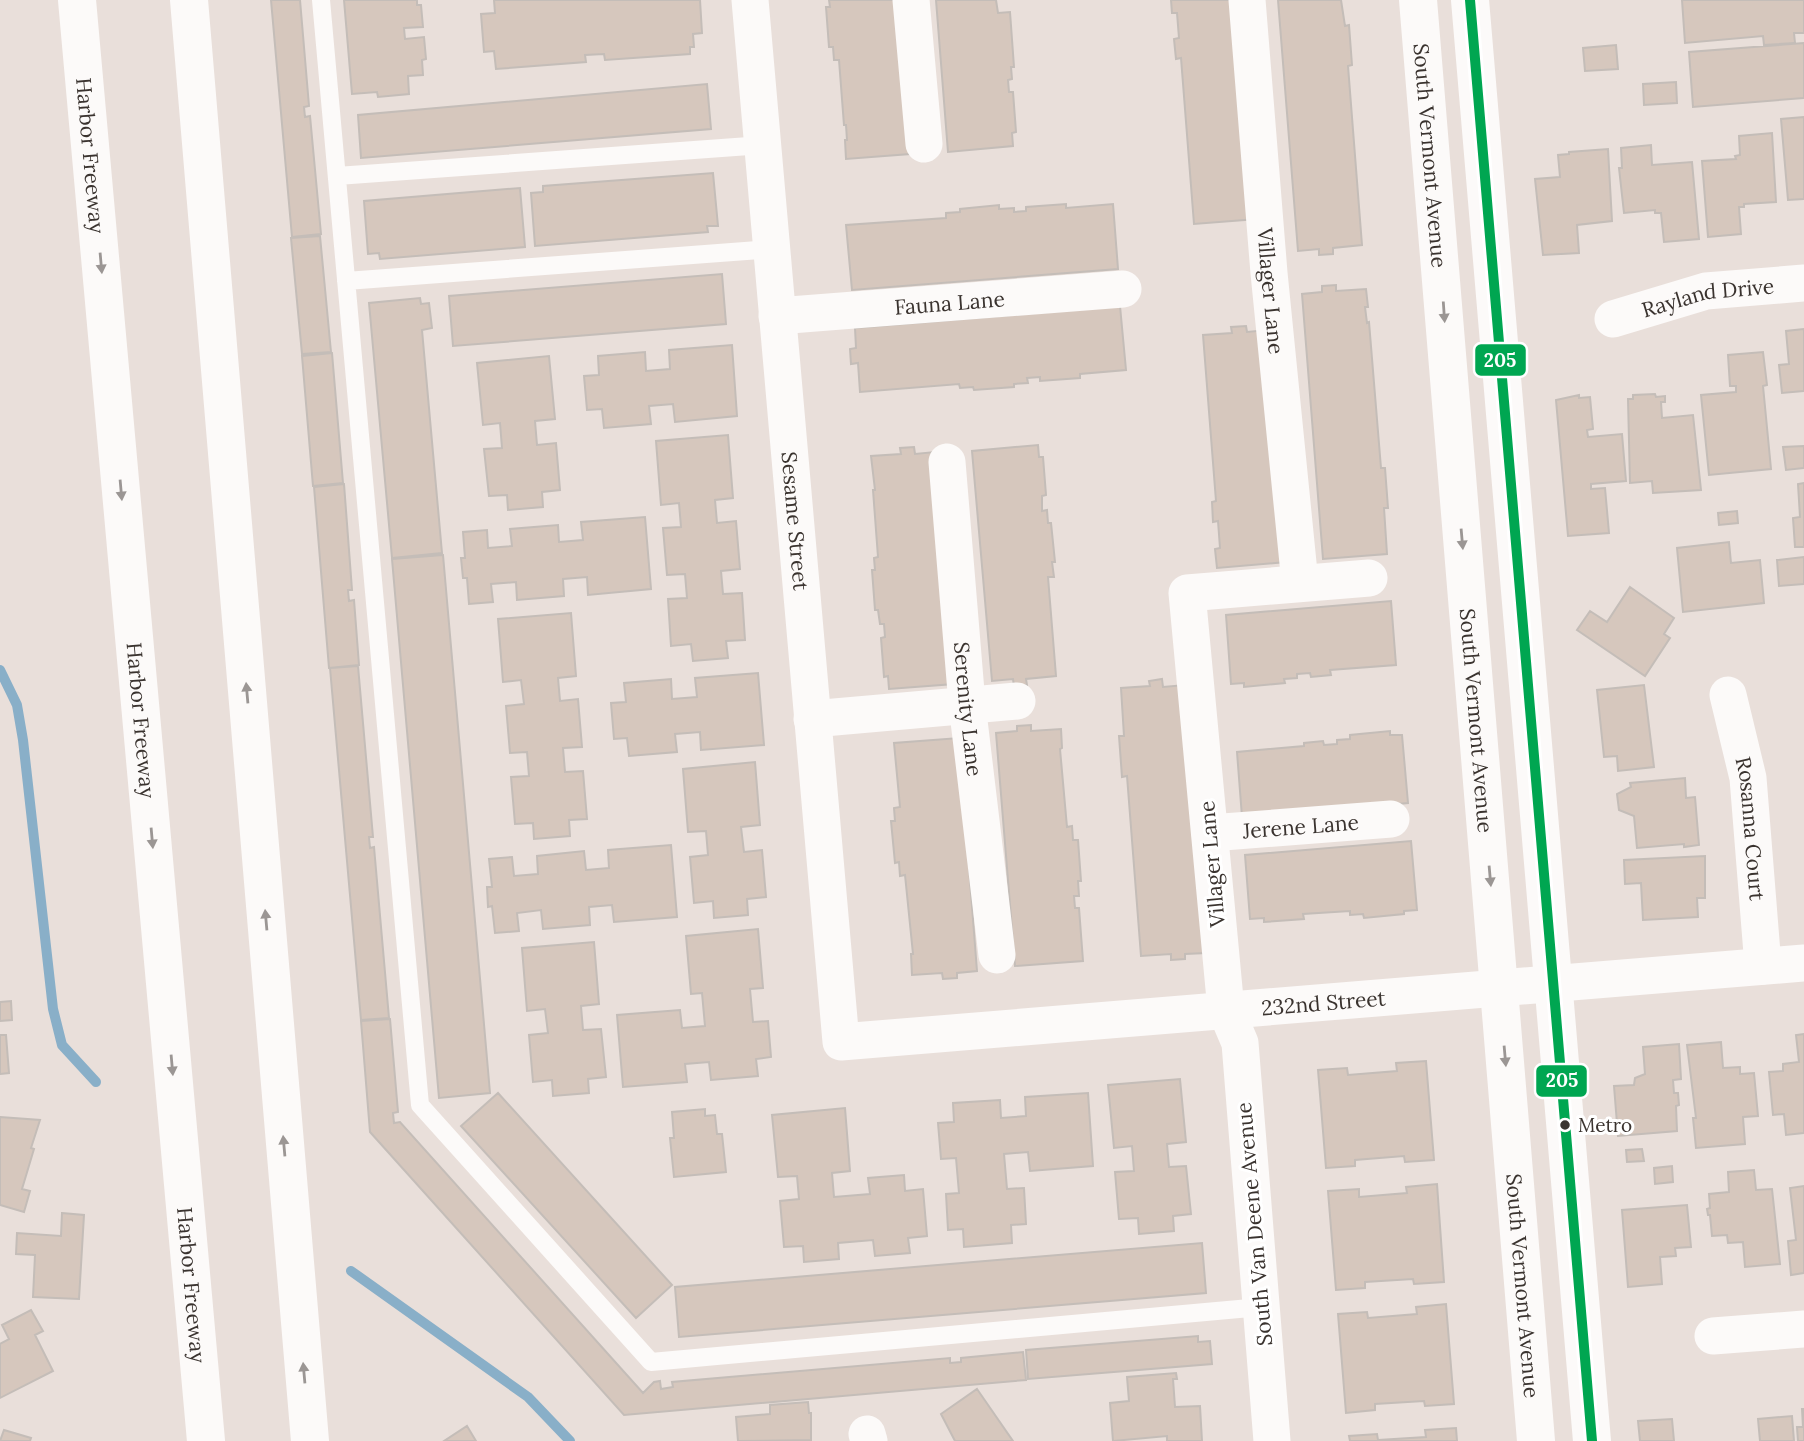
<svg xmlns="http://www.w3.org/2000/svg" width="1804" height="1441" viewBox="0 0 1804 1441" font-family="Lora,serif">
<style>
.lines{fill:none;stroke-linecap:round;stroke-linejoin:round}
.stream{stroke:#89afc8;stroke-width:10}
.building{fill:#d6c7bd;stroke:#c4bdb8;stroke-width:2}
.service{stroke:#fcfaf9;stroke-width:18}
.minor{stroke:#fcfaf9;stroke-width:37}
.primary{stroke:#fcfaf9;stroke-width:38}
.motorway{stroke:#fcfaf9;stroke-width:38}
.bus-1-casing{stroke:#fff;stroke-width:16}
.bus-1{stroke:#00a651;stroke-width:10}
.oneway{fill:#9b9694}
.bus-dot{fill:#3a332f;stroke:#fff;stroke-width:2.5}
.labels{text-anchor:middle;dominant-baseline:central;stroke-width:6;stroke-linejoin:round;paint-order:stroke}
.bus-label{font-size:19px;fill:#3a332f;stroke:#fff;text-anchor:start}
.street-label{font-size:21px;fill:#3a332f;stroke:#fff}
.line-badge{stroke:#fff;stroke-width:2.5}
.badge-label{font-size:19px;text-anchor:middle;font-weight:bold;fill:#fff}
</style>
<rect width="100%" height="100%" fill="#e9dfda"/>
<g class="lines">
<!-- stream -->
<path class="stream" d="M0,670L17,705L23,740L53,1009L62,1045L96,1082
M351,1271L528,1397L570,1441"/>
</g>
<!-- building -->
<path class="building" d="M271,0H300L309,106L304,107L305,117L310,116L321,234L292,237Z
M344,0H417V5H421L423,27L404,28L405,39L424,37L426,59L422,60L423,75L408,76L409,94L378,97L377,92L352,94Z
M494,0H700L702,33L693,34L694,47H690V54L605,60L604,54L585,55L586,62L496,69L494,51L484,52L481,14L495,13Z
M829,0H898L910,154L846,159L845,140H847L846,125H844L839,60H834L833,47H829L826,7H830Z
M936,0H996L998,13L1010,12L1014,67H1011L1012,79L1008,80L1009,92H1013L1016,132L1012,133L1013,146L948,152Z
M1171,0H1240L1257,219L1194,224L1181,58L1176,59L1174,39L1179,38L1177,13H1172Z
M1278,0H1341L1345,26L1349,25L1352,65L1348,66L1362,245L1333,248V254L1319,255V249L1298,251Z
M1682,0H1804V33H1794L1795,43L1764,45L1763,36L1685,43Z
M1804,43V98L1693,107L1689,52Z
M1616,45L1618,69L1585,71L1583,48Z
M1676,82L1677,103L1644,105L1643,84Z
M707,84L711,129L361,158L358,115Z
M1804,117V199L1788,200L1781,119Z
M1772,133L1776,202L1744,204V207H1739L1741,234L1708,237L1702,161L1736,159L1735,156L1740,155L1739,136Z
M1651,145L1652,165L1692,162L1699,239L1664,242L1661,213H1655V210L1624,213L1619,168H1622L1621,148Z
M1608,149L1612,221L1577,225L1579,253L1543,255L1535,179L1560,177L1558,155L1569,154V152Z
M713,173L718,226H707L708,232L535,246L531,193L543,192V186Z
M520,188L525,247L380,259L379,253L368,254L364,201Z
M1066,204V208L1113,204L1118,269L852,290L846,225L946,218V213L960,212V209L999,205V209L1014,208V212L1026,211V207Z
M320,236L331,352L302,354L291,238Z
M722,274L726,324L453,346L449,296Z
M1336,285V291L1366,289L1368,307H1365L1367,323L1369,322L1381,468H1385L1388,508H1384L1387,554L1323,559L1302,294L1322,292V286Z
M420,298L421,304L429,303L432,328L422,330L442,553L392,558L369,303Z
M1120,306L1126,370L1080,374V378L1040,381V377L1027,378L1028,383L1014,384V387L974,390L973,387L960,388L959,384L860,392L858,363L851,364L850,349L856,348L855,328Z
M1246,326L1247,332L1267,330L1286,562L1217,568L1215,549L1220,548L1218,521L1213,522L1212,502L1216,501L1203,335L1232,333L1231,327Z
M1804,329V391L1782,393L1779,365L1789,364L1786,331Z
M732,345L737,416L675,422L673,404L649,406L651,424L604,428L602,409L587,410L584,376L599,375L598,356L645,352L646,371L670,369L669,350Z
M1763,352L1767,385L1763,386L1771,469L1709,475L1701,395L1736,392V386H1730L1728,355Z
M332,353L343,483L313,486L302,356Z
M549,356L555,419L535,421L537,445L556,443L560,490L542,492L543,507L508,510L507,495L489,496L484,449L502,448L500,423L483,425L477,363Z
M1655,394L1656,397L1665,396V402H1661L1662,418L1693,415L1701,490L1653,493L1652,481L1630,483L1628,399H1633V395Z
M1579,395V398L1590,397L1593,429L1587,430L1588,437L1622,434L1626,481L1591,484V489L1605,488L1609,533L1568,536L1556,400Z
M728,435L733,498L715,500L717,523L736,521L740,569L721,571L723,594L742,593L745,640L726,641L728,658L693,661L691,644L671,646L668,599L687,598L685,574L667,575L663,528L681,527L679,503L661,505L656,441Z
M1038,445L1039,457H1043L1046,495L1042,496V511L1047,510L1048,523H1051L1055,562H1052L1054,577H1048L1056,676L1026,679L1027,685L1014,686L1013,679L992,681L972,451Z
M1804,446V468L1786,470L1783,447Z
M914,447L915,454L935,452L954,684L889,689L888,676L884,677L881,638L885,637L884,624H880L878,610H875L872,570H875L874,558L878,557L873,490H875L871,456L901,454L900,448Z
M1804,483V547H1795L1793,518L1800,517L1798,484Z
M344,484L352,590H348L349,601L354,600L359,665L329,668L314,487Z
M1737,511L1738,523L1719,525L1718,513Z
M645,517L651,589L588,595L587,577L563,579L564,596L517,600L516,582L491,584L493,602L469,604L467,578H463L461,558H465L463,532L487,530L488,548L512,546L510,529L558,525L559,542L583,540L581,522Z
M1729,542L1731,563L1760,560L1764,603L1683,612L1677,548Z
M443,555L490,1093L439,1098L392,559Z
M1804,557V584L1779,586L1777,560Z
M1630,587L1674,618L1664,634L1670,638L1645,676L1577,630L1590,611L1607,622Z
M1391,601L1396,665L1330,670L1331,675L1311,677L1310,673L1297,674V678L1284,679L1285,683L1244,687V683L1231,684L1226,615Z
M571,613L576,676L558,678L560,701L578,699L582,747L563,748L565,772L583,771L587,819L569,820L570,836L534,839L533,823L515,824L511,777L529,776L527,752L510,753L506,706L524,704L521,680L503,682L498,619Z
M358,666L373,837H369L370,848L374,847L389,1018L361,1020L330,668Z
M758,673L764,745L701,750L700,732L675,734L677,752L629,756L627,738L614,739L611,703L626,702L624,683L671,679L672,699L697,697L695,678Z
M1162,679L1163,687L1185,685L1206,953L1185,954V959L1171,960V954L1141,956L1127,776L1122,777L1119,736H1124L1121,688L1150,686L1149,681Z
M1644,685L1654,767L1618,771L1617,756L1604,757L1597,690Z
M1031,725V731L1061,729L1062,748L1060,749L1067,827L1072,826L1073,840H1078L1081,881H1078L1079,896H1074L1075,908H1079L1083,961L1015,966L996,733L1017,731V726Z
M1390,731V735H1402L1408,803L1242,817L1237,752L1304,746V743L1323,741L1324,745L1337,744V740L1350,739V735Z
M959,738L977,971L957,973V978L943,979L942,973L912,975L911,954H913L905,875L900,876L899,862L895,863L891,821H895L894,808L900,807L894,743Z
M755,762L760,825L741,827L744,852L762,850L766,897L747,899L748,915L714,918L713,901L694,903L690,857L708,855L706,831L688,832L683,769Z
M1685,778L1686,798L1695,797L1699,845L1684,847V844L1637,848L1634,816L1619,810L1617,794L1631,787L1630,783Z
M1411,841L1417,910L1404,911V914L1364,918L1363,914L1350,915V911L1303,914L1304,919L1264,922V918L1250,919L1245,855Z
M671,845L677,917L614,922L612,905L589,907L590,925L543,929L541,910L517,913L519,931L495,933L492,906L488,907L487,887H492L489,859L512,857L514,876L538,874L537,856L584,851L586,870L609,868L608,850Z
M1705,856V898H1697L1698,917L1643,920L1641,883L1625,884L1624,860Z
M758,929L763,988L750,989L753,1022L768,1021L771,1057L756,1059L758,1076L711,1080L709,1062L685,1064L687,1082L623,1087L617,1015L680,1010L682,1028L705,1026L702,993L691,994L686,936Z
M594,942L599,1004L581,1006L583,1030L601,1029L606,1077L588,1079L589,1093L553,1096L552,1080L533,1082L529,1035L548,1033L545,1009L527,1011L522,948Z
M11,1001L12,1020L0,1021V1002Z
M390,1019L398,1112L393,1113L394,1123L400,1122L643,1393L654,1382L660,1381L661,1389L673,1387L672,1382L950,1358V1363L961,1362V1358L1023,1352L1026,1380L624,1415L370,1132L361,1021Z
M1804,1034V1133L1786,1135L1784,1114L1773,1115L1769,1072L1783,1071V1064L1799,1062L1796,1035Z
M0,1035H6L9,1073L0,1074Z
M1721,1042L1723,1068L1740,1067V1074L1754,1073L1758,1116L1743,1117L1745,1144L1696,1148L1693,1118H1696L1687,1045Z
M1679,1044L1681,1079L1673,1080L1674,1093H1678L1679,1105L1676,1106L1677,1131L1618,1136L1614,1086L1634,1085L1635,1078L1645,1074L1643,1047Z
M1426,1061L1434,1160L1405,1162L1404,1156L1355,1160V1166L1326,1168L1318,1070L1347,1068L1348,1075L1397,1071L1396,1063Z
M1180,1079L1186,1142L1167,1144L1169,1167L1186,1166L1191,1214L1173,1216L1174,1231L1139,1234L1138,1218L1119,1219L1115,1172L1134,1171L1132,1146L1114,1148L1108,1085Z
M498,1093L672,1285L636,1318L461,1126Z
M1088,1093L1093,1166L1030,1171L1028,1152L1004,1154L1007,1189L1024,1188L1026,1224L1011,1225L1012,1243L964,1247L963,1229L948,1230L946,1194L959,1193L956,1158L941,1159L938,1123L954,1122L953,1103L1000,1100L1001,1118L1026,1116L1025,1097Z
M845,1108L850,1171L832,1173L834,1197L870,1194L868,1178L904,1175L905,1191L923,1189L927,1236L908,1238L910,1253L875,1256L873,1240L838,1243L839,1259L804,1262L803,1246L784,1247L780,1201L799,1199L797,1176L778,1177L772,1115Z
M705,1109V1116L715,1115L717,1134H722L726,1172L674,1177L670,1138H674L672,1112Z
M0,1117L40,1120L31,1148L34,1149L22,1189L30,1191L24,1212L0,1205Z
M1642,1149L1644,1161L1627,1162L1626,1150Z
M1672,1166L1673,1182L1655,1184L1654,1168Z
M1754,1170L1756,1190L1772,1189L1780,1264L1745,1267L1743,1242L1728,1243L1727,1235L1712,1236L1710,1215H1708L1707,1209L1710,1208L1709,1194L1729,1192L1728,1172Z
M1437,1184L1444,1282L1414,1284L1413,1279L1365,1282V1288L1336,1290L1328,1191L1359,1189V1197L1407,1193L1406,1187Z
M1804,1186V1273L1791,1275L1788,1241L1796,1240L1790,1188Z
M1687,1205L1691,1247L1675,1248L1676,1256L1660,1257L1662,1284L1628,1287L1622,1210Z
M62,1213L84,1215L79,1299L33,1297L35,1255L16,1254L17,1233L61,1236Z
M1202,1243L1206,1293L679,1337L675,1287Z
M1446,1304L1454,1404L1425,1406L1424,1401L1375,1404V1410L1346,1413L1338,1314L1367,1312L1368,1318L1417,1314L1416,1307Z
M31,1310L43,1331L35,1335L53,1371L0,1398V1344L9,1339L2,1325Z
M1198,1336V1342L1210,1341L1212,1364L1028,1379L1026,1350Z
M1176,1373L1177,1379H1173L1175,1407L1200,1406L1202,1441H1167V1436L1113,1441L1110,1403L1129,1401L1127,1377Z
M977,1389L1013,1441H955L941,1414Z
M808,1402L809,1413H811V1440L738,1441L736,1417L770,1414V1405Z
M1802,1409H1804V1441H1798L1797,1427H1803Z
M1792,1416L1794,1441H1760L1758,1419Z
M1672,1419L1674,1441H1640L1638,1421Z
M467,1426L476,1441H444Z
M1456,1428L1457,1441H1350L1349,1436L1377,1434L1378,1440L1426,1437L1425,1430Z
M4,1430L31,1438L30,1441H0Z"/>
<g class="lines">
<!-- service -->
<path class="service" d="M321,0L420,1105L651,1362L1261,1307
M337,176L763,145
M346,281L772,249"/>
<!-- minor -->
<g class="minor">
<path id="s1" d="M750,0L841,1042L1804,963"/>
<path d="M911,0L924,144"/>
<path id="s2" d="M1247,0L1269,273L1300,583"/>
<path id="s3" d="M777,316L1123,289"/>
<path id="s4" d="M1613,319L1706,291L1804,283"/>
<path id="s5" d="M947,462L967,704L997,955"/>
<path id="s6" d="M1728,695L1748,778L1763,966"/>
<path d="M812,719L1017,701"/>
<path id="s7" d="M1210,833L1391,819"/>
<path d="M1713,1336L1804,1329"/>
<path d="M867,1434L869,1441"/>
<path d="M1272,1441L1240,1043L1226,1010L1187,593L1369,578"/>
</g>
<!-- primary -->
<g class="primary">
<path id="s8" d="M1418,0L1536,1441"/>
<path d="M1470,0L1592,1441"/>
</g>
<!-- motorway -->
<g class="motorway">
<path id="s9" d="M77,0L206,1441"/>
<path d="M189,0L310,1441"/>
</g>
<!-- bus-1 casing -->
<g class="bus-1-casing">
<path id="bus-1" d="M1470,0L1592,1441"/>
</g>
<!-- bus-1 -->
<use href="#bus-1" class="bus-1"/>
</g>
<!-- one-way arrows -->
<defs><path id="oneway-solid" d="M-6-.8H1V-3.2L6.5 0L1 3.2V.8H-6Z" transform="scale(1.75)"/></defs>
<g class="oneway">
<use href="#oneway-solid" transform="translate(101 263) rotate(85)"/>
<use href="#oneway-solid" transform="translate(1444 312) rotate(86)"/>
<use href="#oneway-solid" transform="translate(121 490) rotate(85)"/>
<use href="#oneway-solid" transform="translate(1462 539) rotate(85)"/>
<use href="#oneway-solid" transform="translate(247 693) rotate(-95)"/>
<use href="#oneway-solid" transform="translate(152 838) rotate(85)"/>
<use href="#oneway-solid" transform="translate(1490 876) rotate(85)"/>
<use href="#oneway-solid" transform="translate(266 920) rotate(-95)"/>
<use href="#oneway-solid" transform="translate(1505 1056) rotate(85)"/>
<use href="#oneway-solid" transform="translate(172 1065) rotate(85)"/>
<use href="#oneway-solid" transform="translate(284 1146) rotate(-95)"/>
<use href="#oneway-solid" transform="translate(304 1373) rotate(-95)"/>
</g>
<!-- markers -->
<circle class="bus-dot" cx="1565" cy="1125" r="6"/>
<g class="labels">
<!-- bus labels -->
<g class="bus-label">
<text x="1578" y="1125">Metro</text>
</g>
<!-- street labels -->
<g class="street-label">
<text stroke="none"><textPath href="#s8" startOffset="156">South Vermont Avenue</textPath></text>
<text stroke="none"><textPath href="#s9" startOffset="156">Harbor Freeway</textPath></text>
<text stroke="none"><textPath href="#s2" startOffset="292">Villager Lane</textPath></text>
<text stroke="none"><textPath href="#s4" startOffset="98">Rayland Drive</textPath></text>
<text stroke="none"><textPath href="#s3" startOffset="173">Fauna Lane</textPath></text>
<text stroke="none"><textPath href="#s1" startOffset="523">Sesame Street</textPath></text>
<text stroke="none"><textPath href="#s5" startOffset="248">Serenity Lane</textPath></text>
<text stroke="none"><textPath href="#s9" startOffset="723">Harbor Freeway</textPath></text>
<text stroke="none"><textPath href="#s8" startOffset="723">South Vermont Avenue</textPath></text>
<text stroke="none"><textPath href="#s7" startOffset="91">Jerene Lane</textPath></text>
<text stroke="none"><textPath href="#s6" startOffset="136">Rosanna Court</textPath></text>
<text transform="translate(1212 864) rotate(-95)">Villager Lane</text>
<text stroke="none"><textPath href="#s1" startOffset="1530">232nd Street</textPath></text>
<text transform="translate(1254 1224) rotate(-95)">South Van Deene Avenue</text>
<text stroke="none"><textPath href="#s9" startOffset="1290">Harbor Freeway</textPath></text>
<text stroke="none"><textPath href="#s8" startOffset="1290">South Vermont Avenue</textPath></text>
</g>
</g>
<g class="line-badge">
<rect x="1474" y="343" width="53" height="34" rx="7" fill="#00a651"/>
<rect x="1535" y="1064" width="53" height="34" rx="7" fill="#00a651"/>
</g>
<g class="badge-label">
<text x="1500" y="367">205</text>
<text x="1562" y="1087">205</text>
</g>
</svg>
